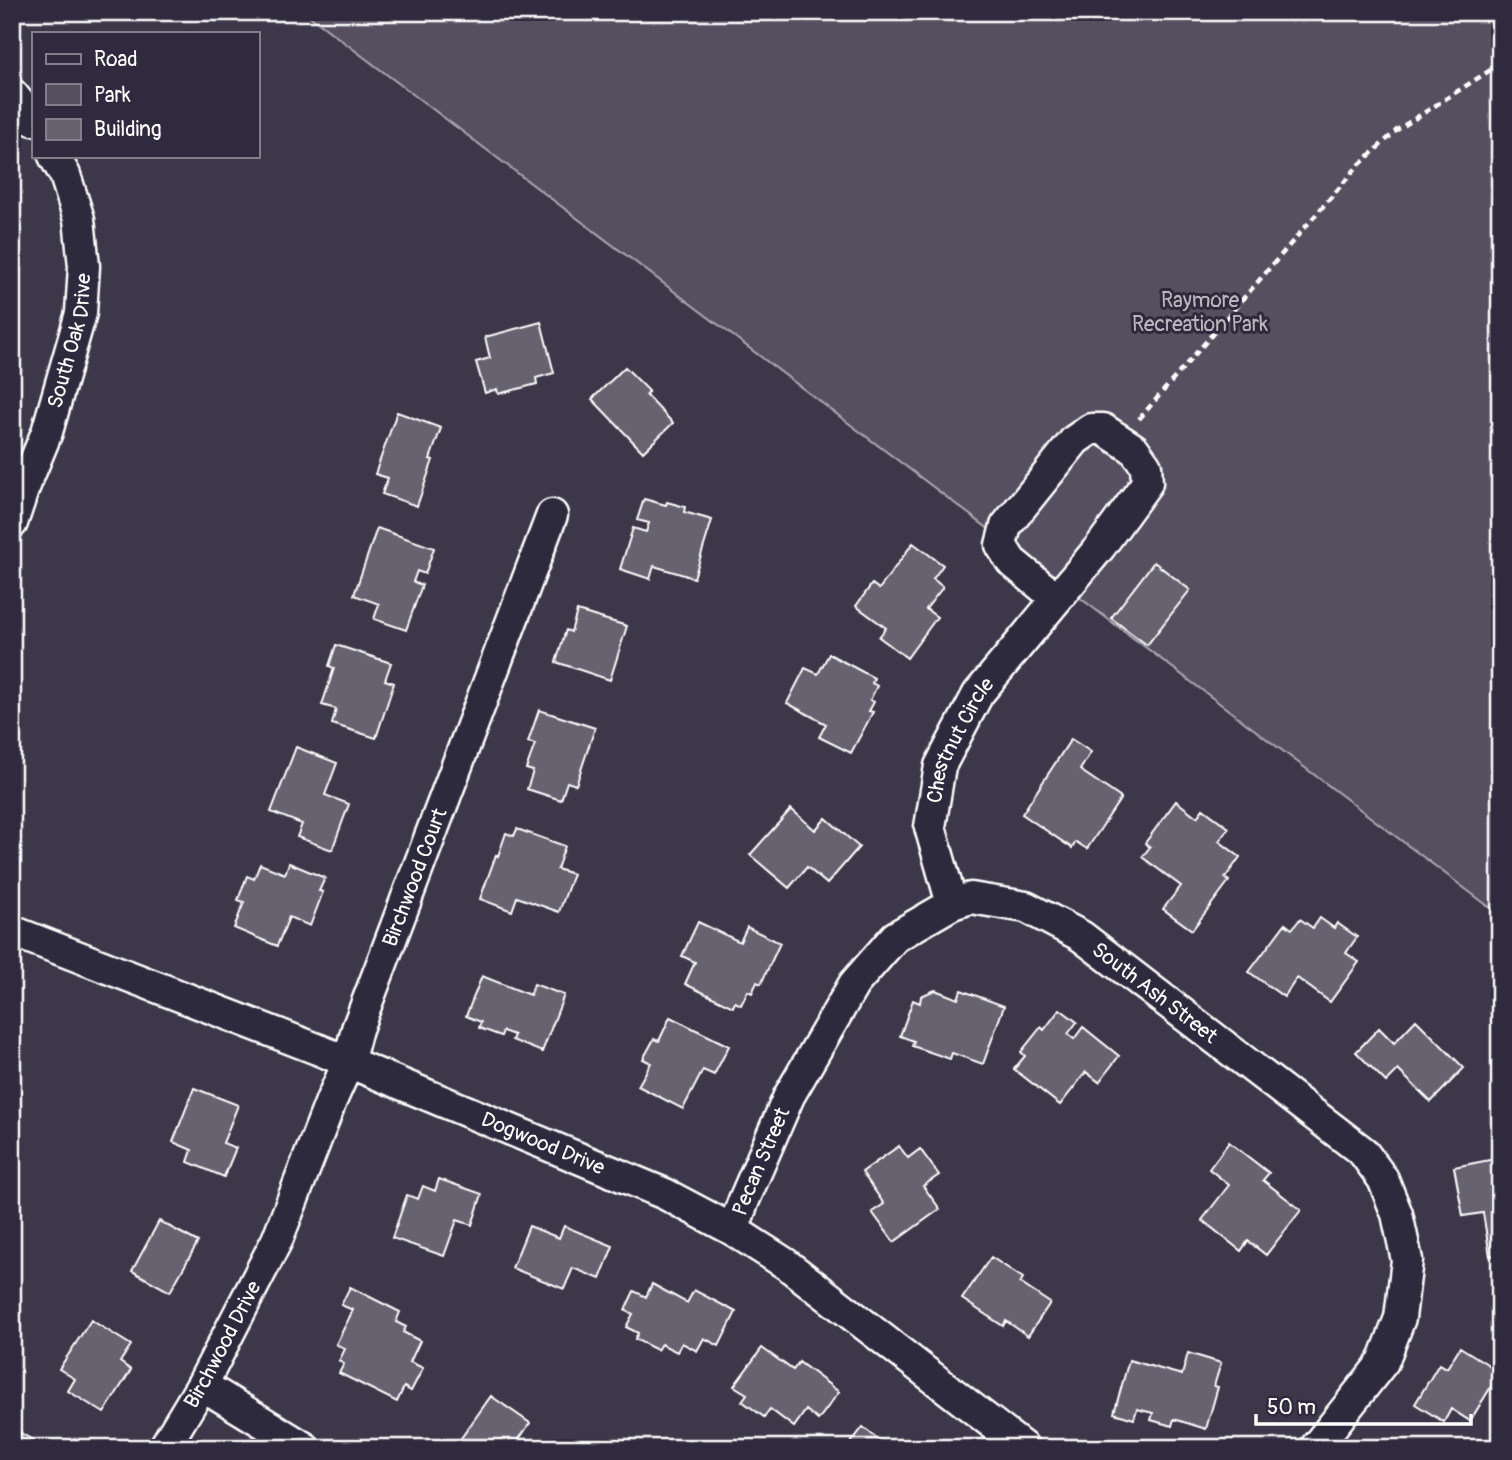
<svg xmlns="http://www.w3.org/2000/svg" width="1512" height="1460" viewBox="0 0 1512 1460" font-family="Pangolin,sans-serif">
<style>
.green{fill:#555060;stroke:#aaa8b0;stroke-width:2}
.building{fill:#666270;stroke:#fff;stroke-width:2}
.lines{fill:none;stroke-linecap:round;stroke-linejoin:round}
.street-casing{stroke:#fff;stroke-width:35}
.path{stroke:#fff;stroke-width:4.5;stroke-dasharray:7 5;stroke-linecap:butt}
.street{stroke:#2f2a3d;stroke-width:30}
.labels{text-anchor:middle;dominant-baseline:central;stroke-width:6;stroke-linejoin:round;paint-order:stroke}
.park-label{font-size:21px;fill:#bbb9bf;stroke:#2f2a3d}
.street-label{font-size:21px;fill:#fff;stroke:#2f2a3d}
</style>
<rect width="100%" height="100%" fill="#3c3749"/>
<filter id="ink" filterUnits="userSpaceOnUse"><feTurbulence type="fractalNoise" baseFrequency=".0143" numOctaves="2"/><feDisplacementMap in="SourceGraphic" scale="14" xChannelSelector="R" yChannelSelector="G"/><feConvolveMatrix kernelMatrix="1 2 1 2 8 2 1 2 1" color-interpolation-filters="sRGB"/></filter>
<g filter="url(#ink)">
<!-- green -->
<path class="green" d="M304,12H1500V915Z"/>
<!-- building -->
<path class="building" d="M541,322L554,373L536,378L537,384L498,394L497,389L485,393L476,362L490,358L485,337Z
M625,367L649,391L646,395L673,423L643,452L592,399Z
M397,412L441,428L430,459L433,460L417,506L382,494L388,478L375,474Z
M644,499L666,505L667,502L685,507L684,512L712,520L694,578L654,566L650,579L620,569L633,528L646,532L649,523L637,520Z
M377,528L434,548L425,574L417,571L413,582L422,585L406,630L374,619L379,604L354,595Z
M913,543L943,565L933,579L943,587L926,609L937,617L907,658L879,637L886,628L856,606L872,584L879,589Z
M1154,562L1190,590L1147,645L1111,618Z
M577,611L627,626L610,680L556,662L566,630L571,632Z
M336,645L391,663L385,680L394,683L376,738L332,724L336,709L322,705L334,668L329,666Z
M829,654L874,678L872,683L877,686L870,700L874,702L869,711L873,712L851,753L819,737L826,724L787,703L805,668L818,674Z
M539,710L595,728L576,785L567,782L561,800L527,789L533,771L526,769L535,744L528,742Z
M1071,739L1091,752L1080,770L1121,798L1087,849L1076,842L1072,848L1022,814Z
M296,747L337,763L325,795L349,804L332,850L297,837L302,824L271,812Z
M1176,801L1197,817L1203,809L1229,828L1219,841L1240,857L1225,878L1229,881L1192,930L1163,909L1181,886L1142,857L1150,847L1145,843Z
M791,809L815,830L826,818L859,847L827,884L807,867L789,888L750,855Z
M517,829L565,846L557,869L573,874L559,912L517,897L512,911L480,899L496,855L498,856L506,833L514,836Z
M289,863L325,878L319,891L323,892L310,926L289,917L277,946L234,928L244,902L238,900L247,876L254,879L260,864L285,874Z
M1320,918L1334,928L1337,923L1357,937L1346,953L1359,962L1330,1002L1297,978L1284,997L1249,972L1285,924L1292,929L1300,919L1313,928Z
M698,922L740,942L747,927L780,943L761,984L757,982L752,993L748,991L741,1005L735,1002L733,1007L685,984L695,962L682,956Z
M482,976L530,995L534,984L564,995L542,1052L512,1040L514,1035L503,1031L501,1036L479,1028L481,1022L466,1016Z
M935,990L958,999L961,990L1004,1006L983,1064L952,1053L950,1059L912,1046L914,1041L900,1036L913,1000L920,1003L921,996Z
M1060,1009L1077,1022L1068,1034L1074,1039L1083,1027L1119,1056L1099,1082L1086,1072L1060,1105L1014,1069L1025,1056L1021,1052L1041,1027L1044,1030Z
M670,1017L729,1046L714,1075L703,1070L683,1109L638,1086L651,1063L643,1059L654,1039L659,1041Z
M1416,1020L1464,1068L1431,1102L1398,1070L1386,1082L1356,1052L1379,1028L1394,1043Z
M194,1088L238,1105L223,1143L236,1148L224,1177L188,1162L192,1150L173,1142Z
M1229,1142L1269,1173L1263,1180L1301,1210L1266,1255L1248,1241L1241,1251L1202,1220L1229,1185L1209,1169Z
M899,1146L908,1158L920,1149L939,1175L923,1186L940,1209L894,1242L872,1212L884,1204L862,1172Z
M1500,1158V1254L1490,1256L1483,1213L1463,1216L1454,1167Z
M439,1179L482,1194L472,1225L457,1220L444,1256L392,1238L407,1195L418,1199L423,1186L435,1191Z
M159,1221L198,1242L170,1292L132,1271Z
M529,1226L559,1238L564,1226L613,1246L600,1279L573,1268L564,1289L512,1268Z
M991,1257L1023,1278L1020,1283L1050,1303L1028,1336L1006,1321L1003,1326L962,1299Z
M652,1284L687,1303L694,1290L736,1312L719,1346L704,1338L697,1351L682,1343L677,1352L661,1344L657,1350L635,1339L638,1333L626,1327L633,1314L625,1310L634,1291L646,1297Z
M350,1287L400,1312L396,1322L406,1327L403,1332L420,1341L410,1362L423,1368L411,1391L404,1387L397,1402L339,1373L344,1364L339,1361L345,1349L336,1344L353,1310L341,1305Z
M91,1320L131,1345L120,1362L131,1370L104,1413L68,1391L75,1379L59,1369Z
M1460,1347L1500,1372L1470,1421L1451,1409L1444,1422L1415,1404L1439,1364L1447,1368Z
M762,1348L793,1370L799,1362L839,1392L818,1420L806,1410L794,1427L770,1409L764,1417L742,1401L747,1394L734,1386Z
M1188,1353L1221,1363L1214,1386L1218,1387L1206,1429L1174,1419L1172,1426L1151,1420L1153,1413L1137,1409L1134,1419L1114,1413L1129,1360L1182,1375Z
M491,1396L530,1423L513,1448H468L459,1441Z
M863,1427L889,1448H847Z
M14,1429L46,1448H12V1433Z
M903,1440L913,1448H897Z"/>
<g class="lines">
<!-- street casing -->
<g class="street-casing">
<g id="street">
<path d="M12,94L33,120"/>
<path id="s1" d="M12,523L23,490L47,432L81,313L84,266L79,219L65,175L54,156"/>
<path id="s2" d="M952,904L930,827L940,766L978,694L1100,547L1147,483L1146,466L1134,449L1103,429H1091L1075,440L1006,526L1001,545L1011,561L1057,599"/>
<path id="s3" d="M12,931L317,1049L665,1194L733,1230L786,1264L1024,1448"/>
<path id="s4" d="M733,1230L744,1200L789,1096L854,984L895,937L952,904L971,898L1026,907L1081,936L1363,1152L1383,1179L1397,1214L1407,1260L1400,1318L1383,1362L1315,1448"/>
<path d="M202,1385L305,1448"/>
<path id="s5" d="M164,1448L202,1385L277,1240L331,1101L348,1063L357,1029L552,515"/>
</g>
</g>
<!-- path -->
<path class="path" d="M1139,419L1358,166L1397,130L1500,64"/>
<!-- street -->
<use href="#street" class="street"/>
</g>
</g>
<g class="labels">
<!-- park labels -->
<g class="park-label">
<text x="1200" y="300">Raymore<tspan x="1200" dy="24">Recreation Park</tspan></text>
</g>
<!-- street labels -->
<g class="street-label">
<text stroke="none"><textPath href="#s1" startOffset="192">South Oak Drive</textPath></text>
<text stroke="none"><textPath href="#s2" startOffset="173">Chestnut Circle</textPath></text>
<text stroke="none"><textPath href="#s5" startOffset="625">Birchwood Court</textPath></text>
<text stroke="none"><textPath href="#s4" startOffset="634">South Ash Street</textPath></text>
<text stroke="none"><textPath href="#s3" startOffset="572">Dogwood Drive</textPath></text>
<text stroke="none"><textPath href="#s4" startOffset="74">Pecan Street</textPath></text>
<text stroke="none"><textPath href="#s5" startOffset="119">Birchwood Drive</textPath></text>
</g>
</g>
<!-- margin -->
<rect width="1512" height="1460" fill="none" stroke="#2f2a3d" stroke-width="42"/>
<rect x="21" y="21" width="1470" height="1418" fill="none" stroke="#fff" stroke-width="2.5" filter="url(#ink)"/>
<!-- legend -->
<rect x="32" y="32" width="228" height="126" fill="#2f2a3d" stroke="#827f8b" stroke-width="2"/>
<rect x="46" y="54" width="35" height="10" fill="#2f2a3d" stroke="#827f8b" stroke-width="2"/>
<text x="94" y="66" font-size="21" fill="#ffffff">Road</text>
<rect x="46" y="84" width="35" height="21" fill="#555060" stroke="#827f8b" stroke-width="2"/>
<text x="94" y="102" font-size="21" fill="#ffffff">Park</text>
<rect x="46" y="119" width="35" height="21" fill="#666270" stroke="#827f8b" stroke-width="2"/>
<text x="94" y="136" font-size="21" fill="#ffffff">Building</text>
<!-- scale -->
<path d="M1256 1414v10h215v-10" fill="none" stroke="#ffffff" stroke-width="3.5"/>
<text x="1267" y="1414" font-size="21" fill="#ffffff" stroke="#2f2a3d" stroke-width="5" paint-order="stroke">50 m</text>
</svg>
